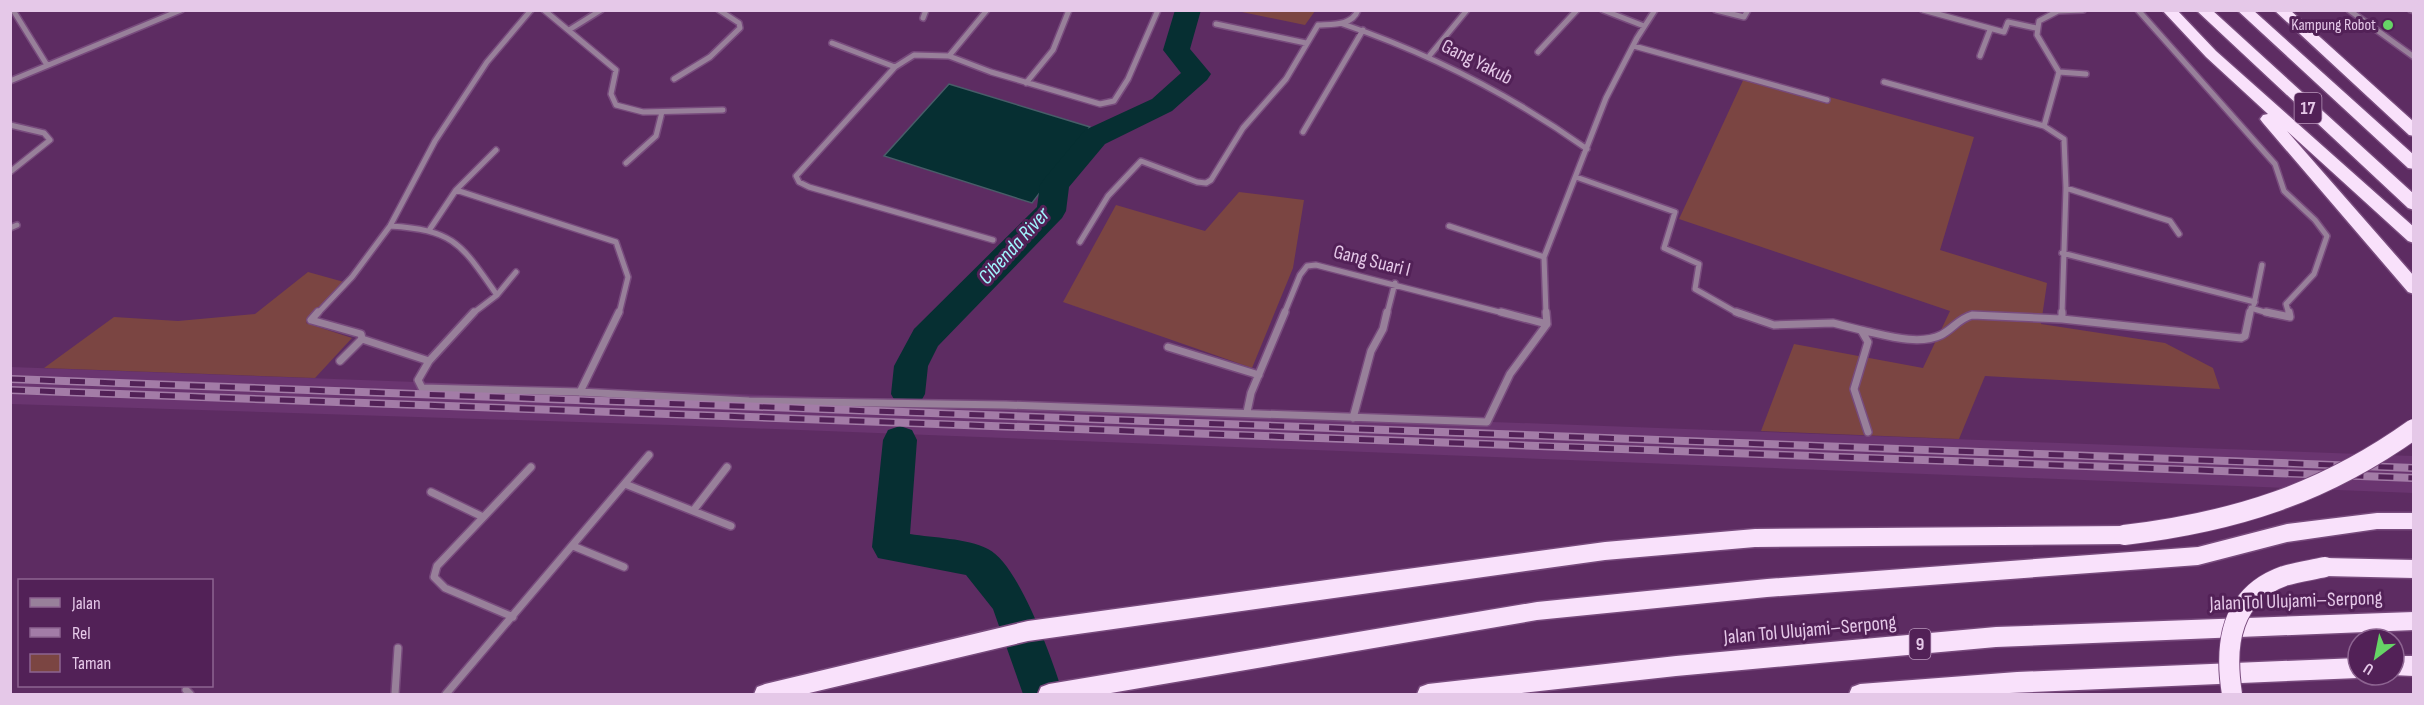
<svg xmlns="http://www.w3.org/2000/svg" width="2424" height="705" viewBox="0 0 2424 705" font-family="'Sofia Sans Condensed',sans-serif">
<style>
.built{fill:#6a3570}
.green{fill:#7b4542}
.water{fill:#062f32;stroke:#495d69;stroke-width:1.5}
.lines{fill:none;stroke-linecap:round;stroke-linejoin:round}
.river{fill:#062f32;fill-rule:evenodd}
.street-far1-casing{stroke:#784b7d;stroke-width:8}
.street-casing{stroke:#784b7d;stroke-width:10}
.highway-casing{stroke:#784b7d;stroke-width:3}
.street-far1{stroke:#98809a;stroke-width:5}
.street{stroke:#98809a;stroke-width:7}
.highway{fill:#f9e1fb;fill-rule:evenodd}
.rail-casing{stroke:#a37ca7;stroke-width:8}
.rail{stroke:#522157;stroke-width:5;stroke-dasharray:15;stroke-linecap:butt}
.highway-bridge-casing{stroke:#784b7d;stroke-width:22;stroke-linecap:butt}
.highway-bridge{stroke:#f9e1fb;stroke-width:20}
.poi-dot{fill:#66d466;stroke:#522157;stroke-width:2}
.labels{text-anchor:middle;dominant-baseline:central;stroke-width:6;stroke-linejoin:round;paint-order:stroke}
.far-poi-label{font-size:16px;fill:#e5c8e8;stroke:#522157;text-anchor:end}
.shield{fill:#522157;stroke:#b996bc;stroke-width:1.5}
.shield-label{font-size:18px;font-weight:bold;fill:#e5c8e8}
.street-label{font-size:20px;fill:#e5c8e8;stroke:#522157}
.water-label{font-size:21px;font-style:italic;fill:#a0f5fd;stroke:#522157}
</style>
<rect width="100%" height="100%" fill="#5d2c62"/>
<!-- built -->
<path class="built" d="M11,367L2413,456L2414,493L671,425L11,404Z"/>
<!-- green -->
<path class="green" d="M1237,11H1315L1305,25Z
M1746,74L1974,137L1940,250L2047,283L2041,324L2165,343L2213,368L2220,389L1985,376L1959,439L1761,431L1794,344L1923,368L1950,311L1679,219Z
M1239,192L1304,200L1293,268L1252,368L1063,302L1116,205L1205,231Z
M308,272L344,282L306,323L352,338L315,378L44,368L114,317L178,321L255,314Z"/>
<!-- water -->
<path class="water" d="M949,84L1090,127L1032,203L884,156Z"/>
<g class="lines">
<!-- river -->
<path class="river" d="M1175,10H1201L1190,49L1211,74L1207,80L1172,111L1105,144L1069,187L1066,211L1062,218L938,346L928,366L925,394L920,403L908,407L896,403L891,394L894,366L914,329L1037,207L1040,185L1045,178L1085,130L1152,99L1181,73L1163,50Z
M900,426L912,430L917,440L910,534C934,538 966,538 988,549C1019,564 1053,661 1063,694H1023L993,609L966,575L878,558L872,547L883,440L888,430Z"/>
<!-- street-far1 casing -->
<g class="street-far1-casing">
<path id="street-far1" d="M13,10L47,65
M544,10L616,70L611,94L616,105L643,112L723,110
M1603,10L1644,26
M1716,10L1744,17L1748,10
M1923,10L2004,32L2008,22L2036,28
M2138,10L2275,164L2284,191L2315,220L2327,236L2314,274L2286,304L2289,314
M2349,10L2414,57
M2411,10L2414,11
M923,18L926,10
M1216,24L1306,43
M1343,24C1431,54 1511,95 1587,149
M569,30L601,10
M832,43L895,67
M1634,46L1827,100
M1538,52L1577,10
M1430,55L1467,10
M949,56L987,10
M1980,56L1990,30
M2059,72L2037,35L2039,21L2058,11L2083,10
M674,79L710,57L740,28L739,23L719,10
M10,81L181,10
M1884,82L2044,126L2064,139L2066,188L2062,314
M1026,83L1053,50L1069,10
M10,125L44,133L50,140L10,172
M2044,126L2059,72L2086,74
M1303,132L1363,30
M626,163L656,136L662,112
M1576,177L1675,212L1664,248L1699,264L1695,289L1739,314
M2066,188L2170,221L2179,234
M456,190L616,242L628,277L619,314
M390,226C455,230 461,244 497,295
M1449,226L1544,257
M10,228L17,225
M430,229L456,190L496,150
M993,240L809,187L799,182L796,176L895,67L914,55L949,56L991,72L1100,104L1114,101L1128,79L1158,10
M1080,242L1108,196L1141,161L1197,182L1206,183L1211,180L1243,128L1286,79L1318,25C1332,24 1352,26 1358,10
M2062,253L2255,302
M2254,304L2262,265
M317,314L352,277L390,226L435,141L487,62L531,10
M472,314L497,295L516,272
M1284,314L1300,275L1307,266L1316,265L1507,314
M1387,314L1395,283
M1546,314L1544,257L1606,98L1637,38L1655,10
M2250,314L2251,308L2271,314"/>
</g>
<!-- street casing -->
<g class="street-casing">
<path id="street" d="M318,312L311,320L361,334L362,339L429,361
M474,312L429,361L418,380L422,388L580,392L749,401L1006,405L1487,422L1510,374L1547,324L1546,312
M1501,312L1547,324
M1736,312L1774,325L1833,323L1861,330L1868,342L1854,389L1868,432
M2062,312V319L2241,338L2245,336L2250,312
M2266,312L2290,317L2289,312
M1861,330C1885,335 1918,346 1941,335C1953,329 1958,319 1972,315L2062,319
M1168,347L1259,375
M340,361L362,339
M580,392L619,312
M1247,412L1251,393L1285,312
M1353,418L1371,351L1383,329L1387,312
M625,484L731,526
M431,492L483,517
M693,511L727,467
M573,546L624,567
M513,617L445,588L434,577L437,566L531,467
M186,690L190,694
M395,694L398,648
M446,694L649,455"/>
</g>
<!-- highway casing -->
<g class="highway-casing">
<path id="highway" d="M2162,10H2177L2216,51L2414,227V243L2408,241L2287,131L2414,276V294L2408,292L2263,123L2260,119L2263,115L2268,114L2206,57Z
M2196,10H2212L2414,194V210L2408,208Z
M2237,10H2253L2414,155V169L2408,168Z
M2274,10H2290L2414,122V136L2409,135Z
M2377,513H2414V529H2377L2287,542L2198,565L1767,597L1537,620L1105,694H1038L1041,687L1049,684L1537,602L1767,579L2198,547L2287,524Z
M2124,526L2131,529L2134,535L2131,541L2124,544L1755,547L1605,560L1028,641L805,694H754L757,687L765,684L1028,621L1605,542L1755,529Z
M2325,558L2414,560V578L2325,576L2318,573L2315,567L2318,561Z
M2414,612V630L1996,647L1676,676L1513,694H1417L1420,687L1428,684L1676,656L1996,627Z
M2394,656H2414V676L2392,675H2394Z
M2358,658V675H2366L2358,678L1985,694H1849L1852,687L1860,684L2017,672Z"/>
</g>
<!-- street-far1 -->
<use href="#street-far1" class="street-far1"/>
<!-- street -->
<use href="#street" class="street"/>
<!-- highway -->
<use href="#highway" class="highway"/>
<!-- rail casing -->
<g class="rail-casing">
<path id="rail" d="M10,379L2414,468
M10,390L2414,478"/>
</g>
<!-- rail -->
<use href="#rail" class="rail"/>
<!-- highway-bridge casing -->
<g class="highway-bridge-casing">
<path id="highway-bridge" d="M2124,535C2234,522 2323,494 2414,429
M2232,694C2224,644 2231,595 2284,576C2298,572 2312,570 2325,567"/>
</g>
<!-- highway-bridge -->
<use href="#highway-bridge" class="highway-bridge"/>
</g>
<!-- markers -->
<circle class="poi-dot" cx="2388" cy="25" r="6"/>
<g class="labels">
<!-- far-poi labels -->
<g class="far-poi-label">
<text x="2376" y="25">Kampung Robot</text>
</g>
<!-- shield labels -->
<g class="shield">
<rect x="2294.5" y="93" width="27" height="30" rx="4.5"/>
<rect x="1909.5" y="629" width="21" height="30" rx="4.5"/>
</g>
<g class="shield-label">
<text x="2308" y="108">17</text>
<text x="1920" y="644">9</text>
</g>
<!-- street labels -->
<g class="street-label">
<text transform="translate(1477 62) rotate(27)">Gang Yakub</text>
<text transform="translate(1372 261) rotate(14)">Gang Suari I</text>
<text transform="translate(2296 601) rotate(-2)">Jalan Tol Ulujami–Serpong</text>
<text transform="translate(1810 630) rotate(-5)">Jalan Tol Ulujami–Serpong</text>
</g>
<!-- water labels -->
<g class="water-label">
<text transform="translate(1014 246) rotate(-48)">Cibenda River</text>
</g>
</g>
<!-- border -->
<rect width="2424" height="705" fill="none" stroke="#e5c8e8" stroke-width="24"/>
<!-- legend -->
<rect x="18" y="579" width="195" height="108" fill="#522157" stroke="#8d6491" stroke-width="1.5"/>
<rect x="30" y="598" width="30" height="9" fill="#98809a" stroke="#8d6491" stroke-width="1.5"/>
<text x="72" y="609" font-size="18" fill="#e5c8e8">Jalan</text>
<rect x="30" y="628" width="30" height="9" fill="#a37ca7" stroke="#8d6491" stroke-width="1.5"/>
<text x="72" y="639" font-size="18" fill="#e5c8e8">Rel</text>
<rect x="30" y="654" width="30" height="18" fill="#7b4542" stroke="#8d6491" stroke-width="1.5"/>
<text x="72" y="669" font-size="18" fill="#e5c8e8">Taman</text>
<!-- north arrow -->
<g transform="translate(2376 657) rotate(212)"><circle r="28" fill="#522157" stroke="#8d6491" stroke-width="1.5"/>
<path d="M0-4.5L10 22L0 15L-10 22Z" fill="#66d466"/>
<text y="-9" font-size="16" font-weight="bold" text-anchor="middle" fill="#e5c8e8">U</text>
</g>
</svg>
